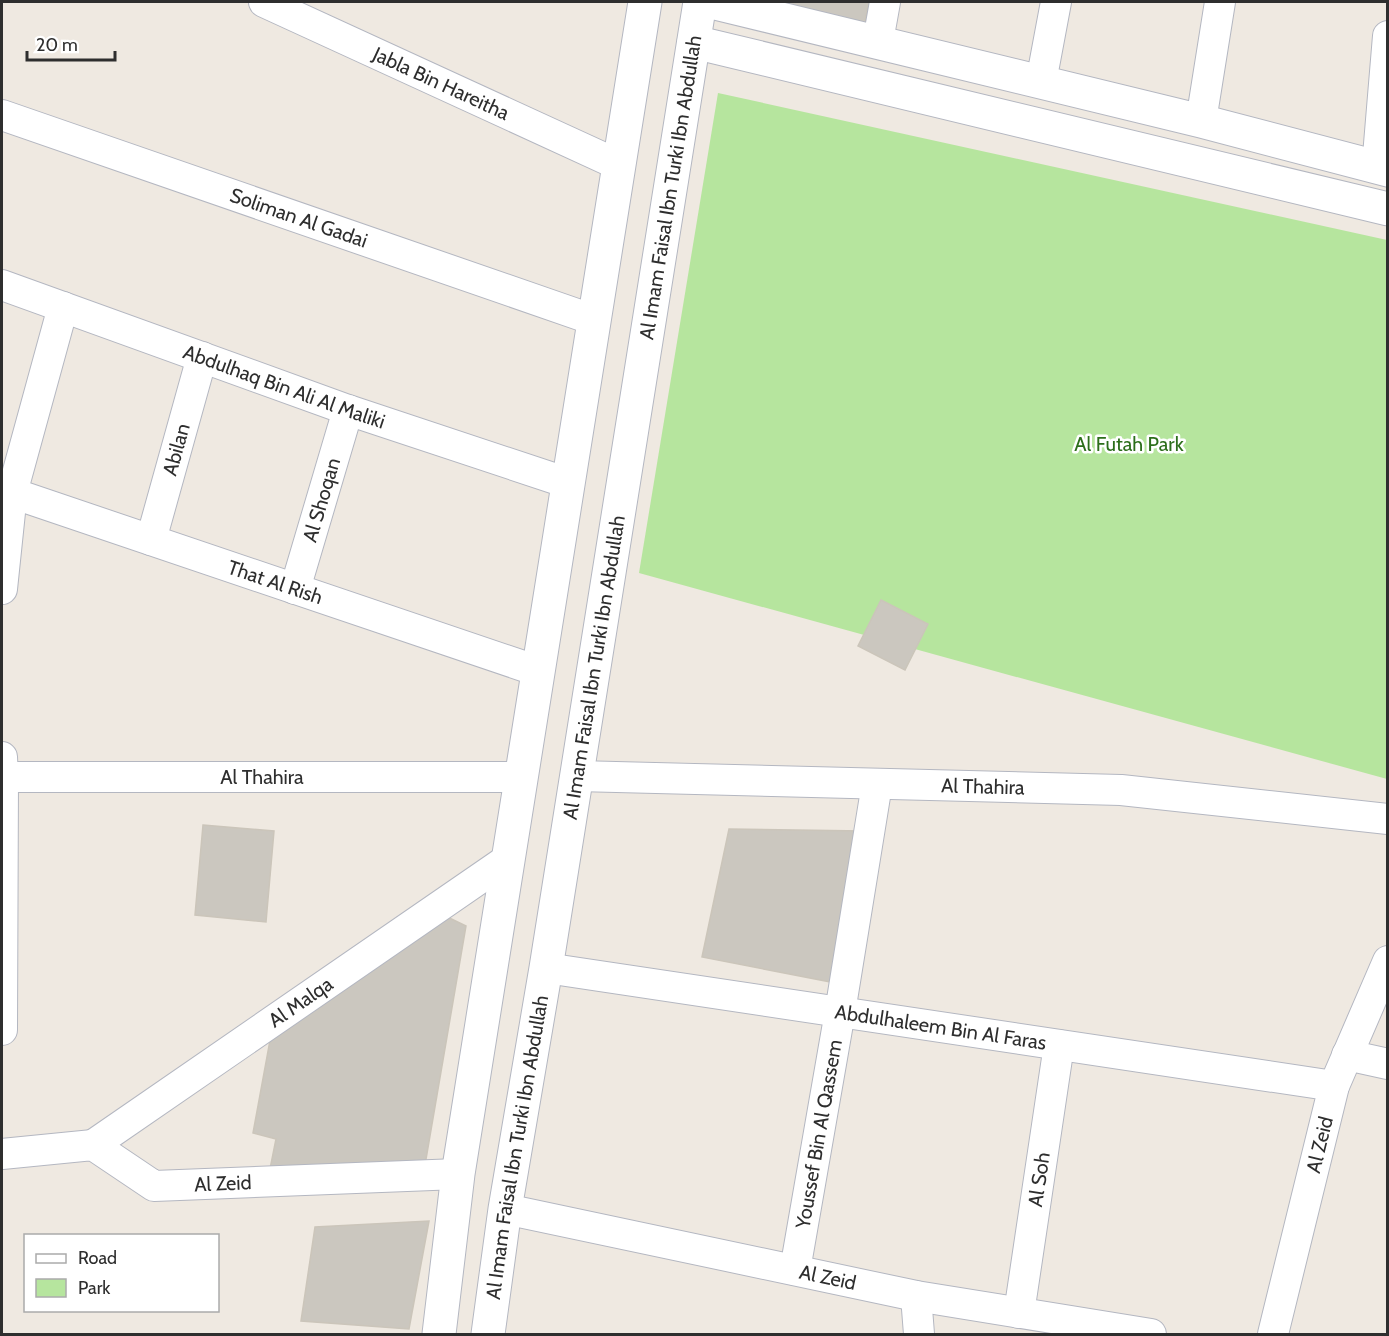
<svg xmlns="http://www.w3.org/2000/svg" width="1389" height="1336" viewBox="0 0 1389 1336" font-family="Cabin,sans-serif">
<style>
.green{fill:#b6e59e}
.building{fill:#cbc7bf;stroke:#cbc5ba;stroke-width:1.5}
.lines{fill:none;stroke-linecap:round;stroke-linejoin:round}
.street-casing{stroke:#b4b7c1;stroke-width:32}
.secondary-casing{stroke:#b4b7c1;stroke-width:35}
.street{stroke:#fff;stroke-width:30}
.secondary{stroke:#fff;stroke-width:33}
.labels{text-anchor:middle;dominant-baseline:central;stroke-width:5;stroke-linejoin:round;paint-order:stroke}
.street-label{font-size:20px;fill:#2e2e2e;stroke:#fff}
.park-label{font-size:20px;fill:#2c6e1b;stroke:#fff}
</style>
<rect width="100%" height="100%" fill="#efe9e1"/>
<!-- green -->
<path class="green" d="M718,93L1387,240V779L639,573Z"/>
<!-- building -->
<path class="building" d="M743,2H869L865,22Z
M881,600L928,624L905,670L858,646Z
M203,825L274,831L266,922L195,915Z
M729,829L863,831L836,983L702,957Z
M441,914L466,926L425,1165L269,1174L276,1139L253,1133L271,1035Z
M429,1221L409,1329L301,1321L315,1227Z"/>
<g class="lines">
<!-- street casing -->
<g class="street-casing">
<g id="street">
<path id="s1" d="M264,2L619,165"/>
<path d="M878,41L885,2"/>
<path d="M1041,82L1056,2"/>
<path id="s2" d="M2,115L594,320"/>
<path d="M1201,121L1220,2"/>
<path d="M1377,168L1388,36"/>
<path id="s3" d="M2,285L348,410L568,483"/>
<path id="s4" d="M12,493L538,671"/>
<path id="s5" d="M151,540L202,357"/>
<path d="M2,589L12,493L63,307"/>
<path id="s6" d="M295,589L348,410"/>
<path d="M2,757L3,777L2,1030"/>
<path id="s7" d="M577,776L1121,790L1388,819"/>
<path id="s8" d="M2,777H521"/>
<path id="s9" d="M546,968L1334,1086"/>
<path d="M1347,1055L1388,1064"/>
<path id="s10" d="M93,1145L508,859"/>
<path id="s11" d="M2,1154L93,1145L154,1186L458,1174"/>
<path id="s12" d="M505,1209L916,1296L1151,1334"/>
<path id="s13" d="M795,1270L840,1012L877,784"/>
<path d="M916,1296L919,1334"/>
<path id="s14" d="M1019,1313L1059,1045"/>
<path id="s15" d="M1273,1334L1334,1086L1388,961"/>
</g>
</g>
<!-- secondary casing -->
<g class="secondary-casing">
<g id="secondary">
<path d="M711,2L1201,121L1388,170"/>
<path d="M694,42L1388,209"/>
<path d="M439,1334L458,1174L645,2"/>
<path id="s16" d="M488,1334L505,1209L546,968L700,2"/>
</g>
</g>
<!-- street -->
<use href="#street" class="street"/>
<!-- secondary -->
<use href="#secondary" class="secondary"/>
</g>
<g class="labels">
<!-- street labels -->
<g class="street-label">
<text stroke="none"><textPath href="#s1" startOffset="195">Jabla Bin Hareitha</textPath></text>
<text stroke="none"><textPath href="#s16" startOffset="1161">Al Imam Faisal Ibn Turki Ibn Abdullah</textPath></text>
<text stroke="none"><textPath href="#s2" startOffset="314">Soliman Al Gadai</textPath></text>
<text stroke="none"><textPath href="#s3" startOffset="300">Abdulhaq Bin Ali Al Maliki</textPath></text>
<text stroke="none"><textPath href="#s5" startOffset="94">Abilan</textPath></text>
<text stroke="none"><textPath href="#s6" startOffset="93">Al Shoqan</textPath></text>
<text stroke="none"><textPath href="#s4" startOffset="278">That Al Rish</textPath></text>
<text stroke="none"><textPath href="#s16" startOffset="675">Al Imam Faisal Ibn Turki Ibn Abdullah</textPath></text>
<text stroke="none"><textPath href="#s8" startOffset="260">Al Thahira</textPath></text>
<text stroke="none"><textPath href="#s7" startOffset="406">Al Thahira</textPath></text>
<text stroke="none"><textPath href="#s10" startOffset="252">Al Malqa</textPath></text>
<text stroke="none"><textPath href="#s9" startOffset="399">Abdulhaleem Bin Al Faras</textPath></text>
<text stroke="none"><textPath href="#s13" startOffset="138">Youssef Bin Al Qassem</textPath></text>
<text stroke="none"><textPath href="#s15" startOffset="195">Al Zeid</textPath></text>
<text stroke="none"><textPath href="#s16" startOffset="189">Al Imam Faisal Ibn Turki Ibn Abdullah</textPath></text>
<text stroke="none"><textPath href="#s14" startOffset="135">Al Soh</textPath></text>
<text stroke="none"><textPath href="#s11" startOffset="234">Al Zeid</textPath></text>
<text stroke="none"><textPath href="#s12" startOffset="330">Al Zeid</textPath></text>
</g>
<!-- park labels -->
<g class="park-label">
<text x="1129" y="444">Al Futah Park</text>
</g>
</g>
<!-- border -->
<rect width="1389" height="1336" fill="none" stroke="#2e2e2e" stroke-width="6"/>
<!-- legend -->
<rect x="24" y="1234" width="195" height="78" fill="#ffffff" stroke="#ababab" stroke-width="1.5"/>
<rect x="36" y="1254" width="30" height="9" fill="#ffffff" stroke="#ababab" stroke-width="1.5"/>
<text x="78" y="1264" font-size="18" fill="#2e2e2e">Road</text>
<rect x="36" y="1279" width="30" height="18" fill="#b6e59e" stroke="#ababab" stroke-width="1.5"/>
<text x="78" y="1294" font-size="18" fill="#2e2e2e">Park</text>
<!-- scale -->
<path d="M27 51v9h88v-9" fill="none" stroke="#2e2e2e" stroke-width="3"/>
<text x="36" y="51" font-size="18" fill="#2e2e2e" stroke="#ffffff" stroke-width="4.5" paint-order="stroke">20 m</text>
</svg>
